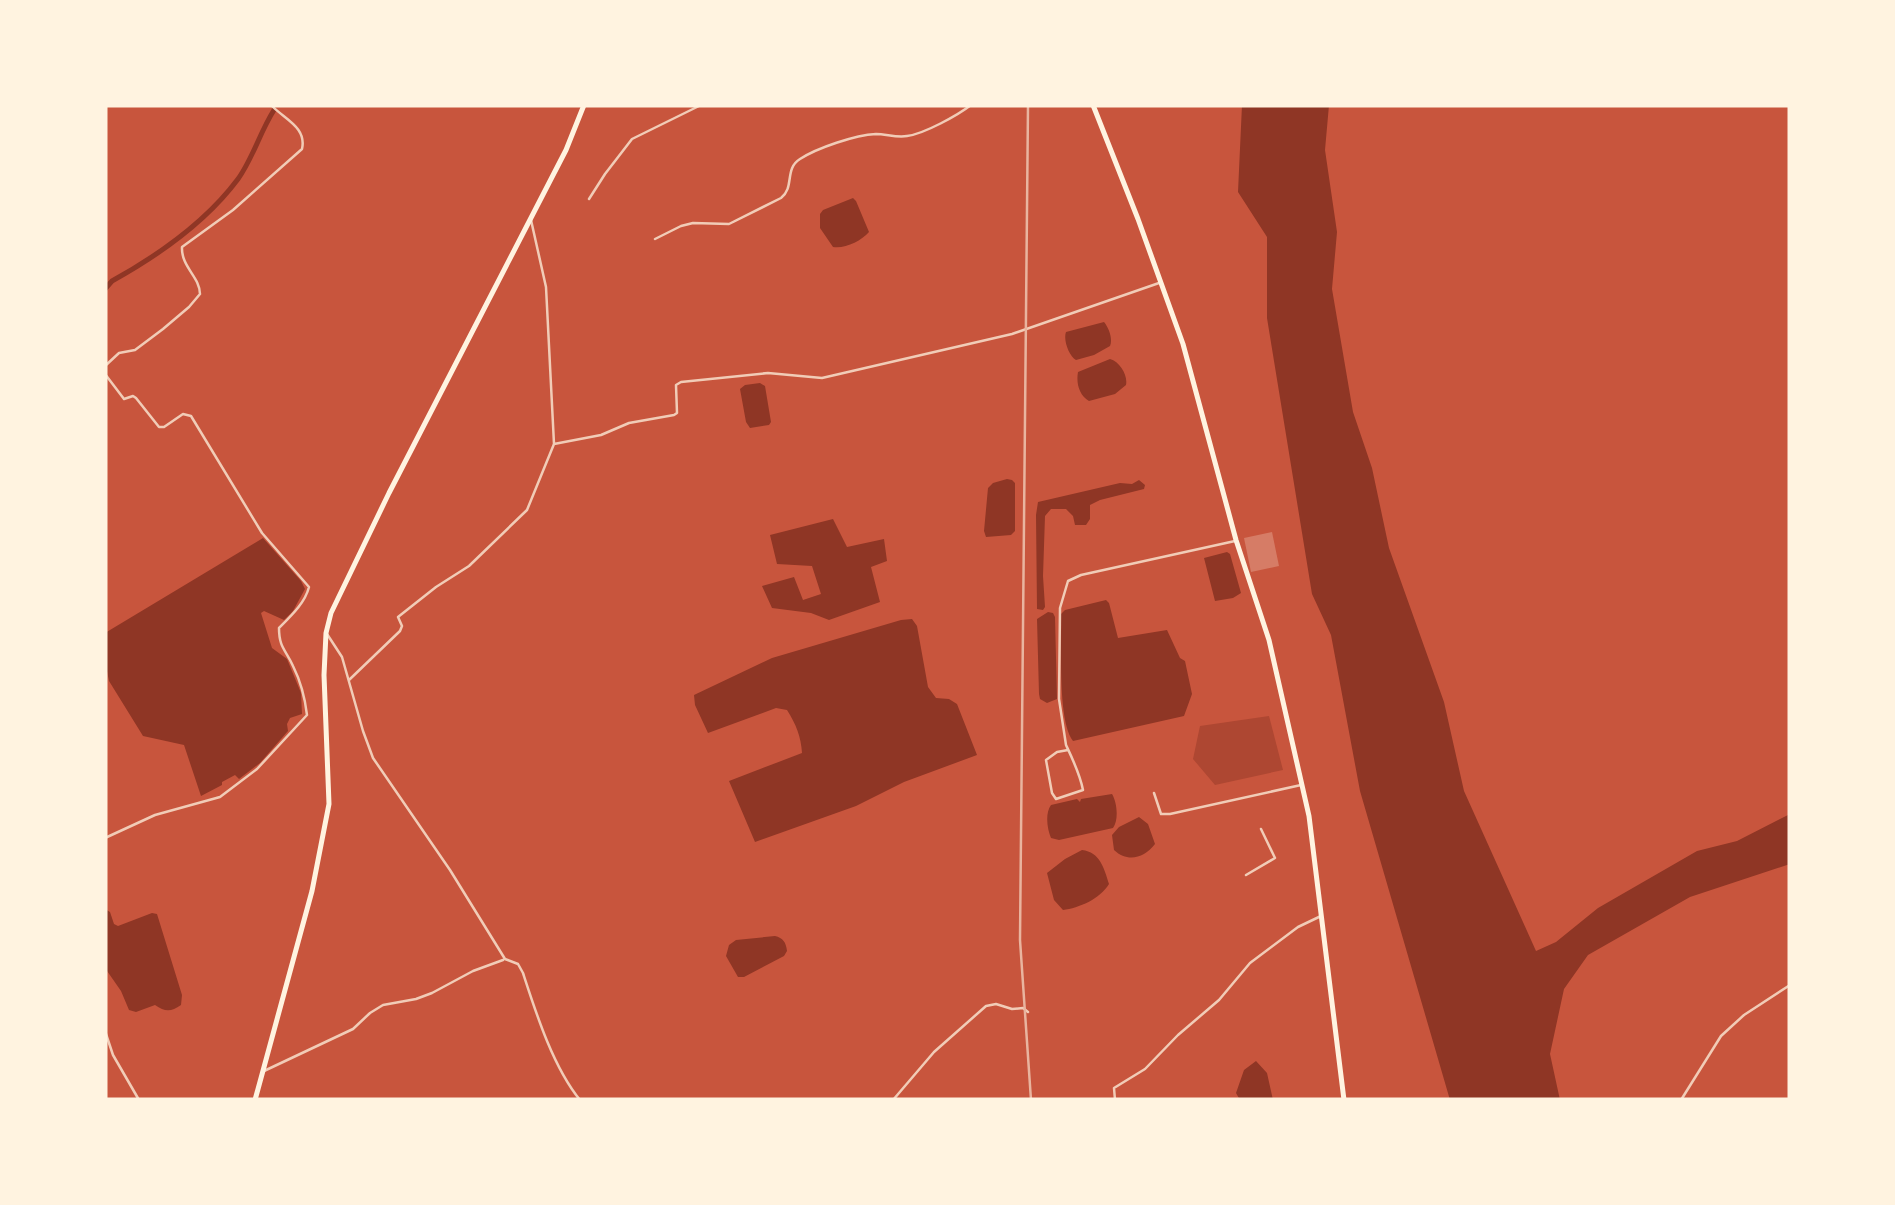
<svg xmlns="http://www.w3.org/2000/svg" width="1895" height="1205" viewBox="0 0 1895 1205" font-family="'Fira Sans Condensed',sans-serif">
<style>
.green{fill:#ae4732}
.water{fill:#8f3625}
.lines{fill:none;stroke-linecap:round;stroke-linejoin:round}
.canal{stroke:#8f3625;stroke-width:5}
.building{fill:#d67c66}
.minor{stroke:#f1ccb7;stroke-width:2.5}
.trunk{stroke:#fff3e0;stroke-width:5}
.rail{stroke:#e9b49f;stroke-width:2.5}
</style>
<rect width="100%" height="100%" fill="#c8553d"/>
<!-- green -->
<path class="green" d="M1269,716L1283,770L1215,785L1193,759L1200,726Z"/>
<!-- water -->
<path class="water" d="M1242,105H1329L1325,150L1337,232L1332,289L1353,412L1372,468L1389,548L1444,702L1464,791L1536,951L1556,942L1598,908L1697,851L1737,841L1790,814V864L1690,897L1588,955L1564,989L1550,1054L1560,1100H1450L1360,791L1331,635L1312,594L1267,318V237L1238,192Z
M853,198L856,201L869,232C861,241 845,249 833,247L820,228V214L823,210Z
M1104,322C1109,328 1113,339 1110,346L1094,355L1076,360C1069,356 1063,340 1066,332Z
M1110,359C1120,362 1128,375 1126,385L1115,394L1089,401C1079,395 1076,383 1078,372Z
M760,383L765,386L771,422L769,425L750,428L746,422L740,389L745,385Z
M1007,479L1012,480L1015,483V531L1011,535L986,537L984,531L988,488L993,483Z
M1139,480L1145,485L1144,489L1100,500L1090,505V519L1086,525H1075L1073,516L1066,509H1051L1045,516L1043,576L1045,607L1043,610L1037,609L1036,515L1038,502L1120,483L1132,484Z
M833,519L847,547L884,539L887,561L871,567L880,602L829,620L811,613L772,608L762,586L794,577L803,600L821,594L812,566L777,564L770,535Z
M263,538L301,581L305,589L293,611L284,620L264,611L261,613L272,648L287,659L301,693L302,714L290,718L287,724L288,731L260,763L239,779L235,775L222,782V785L201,796L184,745L143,736L109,681L105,661V633Z
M1227,552L1230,554L1241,593L1233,598L1215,601L1204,558Z
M1106,600L1109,603L1118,638L1167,630L1180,658L1185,661L1192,694L1184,716L1073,741C1057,721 1062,643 1061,614L1065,610Z
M1048,612L1053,613L1055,617L1057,699L1047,703L1040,699L1039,694L1037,619Z
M912,619L917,626L928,687L936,698L949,699L957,704L977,755L904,782L856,806L755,842L729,781L802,753C801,737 796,724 787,710L776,708L708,733L695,705L694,695L772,658L901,620Z
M1112,794C1117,802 1119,820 1113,828L1059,840L1051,838C1047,829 1045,813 1051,805L1077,799L1080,802L1081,799Z
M1139,817L1148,824L1155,844C1144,858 1128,863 1114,850L1112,835L1119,827Z
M1082,850C1100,852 1104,868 1109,884C1100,899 1079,908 1063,910L1054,900L1047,873L1065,859Z
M105,909L110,912L114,924L118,926L152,913L157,914L182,995L181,1005C171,1012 165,1012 155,1005L136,1012L129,1010L121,991L105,968Z
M775,936C783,938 786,942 787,951L784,956L744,977H738L726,956L729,945L736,940Z
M1256,1061L1267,1073L1273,1100H1240L1236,1093L1244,1070Z"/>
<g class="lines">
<!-- canal -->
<path class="canal" d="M105,289L112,281C159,255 206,222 238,179C253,158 260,132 274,110"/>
</g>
<!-- building -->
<path class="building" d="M1272,532L1279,566L1251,572L1244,538Z"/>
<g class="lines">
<!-- minor -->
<path class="minor" d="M589,199L605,174L632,139L701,105
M655,239L681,226L693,223L729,224L781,198C795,187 784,169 800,159C817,148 855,135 876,134C886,134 897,138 907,136C924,134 958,115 971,105
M105,366L119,353L135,350L163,329L189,307L200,294C200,277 181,267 182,247L233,210L302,149C307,127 284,119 271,105
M105,374L124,399L133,396L136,398L159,427H164L183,414L191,416L262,533L309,587C305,603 291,616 279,628C279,648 286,650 293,666C301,682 305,698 307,715L257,769L220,797L155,815L105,838
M554,444L601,435L629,423L674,415L677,413L676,385L681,382L768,373L822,378L1012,334L1159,283
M327,634L342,657L363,731L373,758L450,870L505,959L518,964L523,973C536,1013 553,1067 580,1100
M349,680L400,631L402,626L398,617L436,587L469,566L527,510L554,444L546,287L531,220
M1068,750L1057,752L1046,760L1052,793L1056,799L1083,790C1080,774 1073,760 1066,745L1059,699L1060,608L1068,581L1081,575L1235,541
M1154,793L1161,814H1170L1301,785
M1246,875L1275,858L1261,829
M105,1031L113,1055L139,1100
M264,1071L353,1029L370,1013L383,1005L416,999L432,993L473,971L503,960
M893,1100L934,1052L986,1006L996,1004L1012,1009L1023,1008L1028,1012
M1115,1100L1114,1088L1145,1069L1178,1035L1219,1000L1250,963L1298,927L1321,916
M1681,1100L1721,1036L1744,1015L1790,985"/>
<!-- trunk -->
<path class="trunk" d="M1093,105L1138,219L1183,344L1236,540L1269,640L1309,816L1344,1100
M255,1100L312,891L329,804L324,675L326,633L331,613L389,493L566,150L584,105"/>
<!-- rail -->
<path class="rail" d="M1028,105L1020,940L1031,1100"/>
</g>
<!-- border -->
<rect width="1895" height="1205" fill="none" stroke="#fff3e0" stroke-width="215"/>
</svg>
